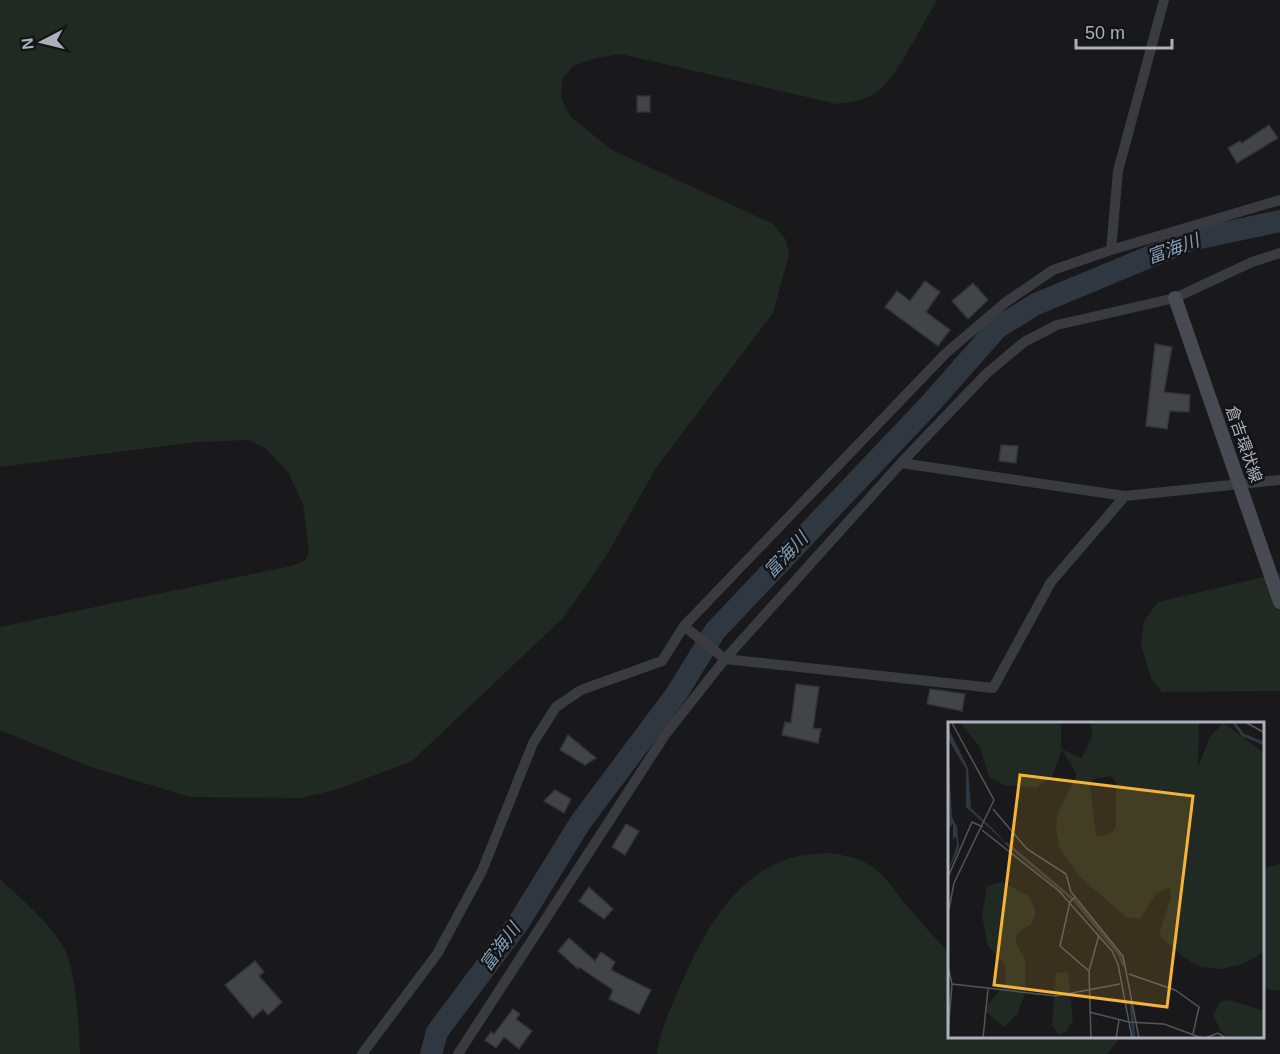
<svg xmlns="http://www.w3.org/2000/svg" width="1280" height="1054" viewBox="0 0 1280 1054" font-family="Helvetica,'Noto Sans JP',sans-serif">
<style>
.green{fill:#212a22}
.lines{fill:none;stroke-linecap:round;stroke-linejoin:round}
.river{stroke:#2f3840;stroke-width:22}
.building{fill:#434448;stroke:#333338;stroke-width:1.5}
.street{stroke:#3a3b41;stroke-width:10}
.secondary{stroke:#484a51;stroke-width:14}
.labels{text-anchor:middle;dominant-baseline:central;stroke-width:5;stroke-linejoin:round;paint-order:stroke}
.street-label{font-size:16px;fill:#abb0bb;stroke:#141417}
.water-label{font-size:18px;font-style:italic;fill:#839eb6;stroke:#141417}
.inset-river{fill:none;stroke:#2f3840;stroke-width:3}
.inset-road{fill:none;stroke:#53555b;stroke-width:1.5}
.view{fill:#f5b438;fill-opacity:0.15;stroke:#f5b438;stroke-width:3}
.inset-edge{fill:none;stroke:#abb0bb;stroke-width:3}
</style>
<rect width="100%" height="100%" fill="#19191b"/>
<!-- green -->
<path class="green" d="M0,0H937C923,22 897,78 877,92C866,100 850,102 837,104L621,54L596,58L573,66L562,79L561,98L571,117L612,150L773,224L786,240L789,254L773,313L656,468L605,558L563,618L412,761L338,789L302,798L190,797L91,767L0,730V627L291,566L305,561L309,551L303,504L288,472L266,449L249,440L196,442L0,467Z
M1280,573V691L1162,692L1151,678L1141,645L1144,621L1158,602Z
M831,853C880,861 880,874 909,908C922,924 936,939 950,954V1038H1120L1107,1054H657C661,1027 672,1005 683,980C705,931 732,880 785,860C799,854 816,854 831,853Z
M1280,864V991L1264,988V868Z
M0,879C20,898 50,923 64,948C76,970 79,1027 80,1054H0Z"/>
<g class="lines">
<!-- river -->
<path class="river" d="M431,1054L437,1032L519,922L580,823L677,693L715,631L931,403L997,328L1036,304L1190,240L1280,221"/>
</g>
<!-- building -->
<path class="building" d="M637,96H650V112H637Z
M1269,125L1278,138L1237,163L1228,148L1240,141L1242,143Z
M925,281L940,292L926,312L950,330L938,346L885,307L897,291L910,301Z
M973,283L988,300L968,319L952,301Z
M1155,344L1172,347L1164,392L1190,395L1189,412L1170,411L1167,429L1146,426Z
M1001,445L1018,446L1016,463L999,461Z
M796,684L819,687L813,728L821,729L818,743L782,735L785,722L791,723Z
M930,689L965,694L962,711L927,704Z
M568,735L596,758L585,765L560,750Z
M555,790L571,799L564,813L544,801Z
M626,824L639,831L625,855L612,847Z
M589,887L613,909L604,919L579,901Z
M569,938L595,961L601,952L615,962L611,970L651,990L639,1014L609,999L613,990L579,967L578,969L558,951Z
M255,961L264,972L259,976L282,1002L268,1015L263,1009L253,1018L225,985Z
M513,1009L520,1014L516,1019L532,1031L519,1049L504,1037L496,1048L485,1040L491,1032L494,1034Z"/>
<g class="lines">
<!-- street -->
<path class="street" d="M1111,250L1118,171L1164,0
M901,463L1125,496L1280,480
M684,626L725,659L993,688L1051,582L1125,496
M362,1054L437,954L482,871L533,743L556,707L581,690L662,661L684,626L946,353L1006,302L1053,270L1111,250L1280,200
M458,1054L665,735L725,659L901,463L986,374L1024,342L1057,325L1175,298L1252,262L1280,253"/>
<!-- secondary -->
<path class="secondary" d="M1175,298L1280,602"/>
</g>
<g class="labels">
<!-- street labels -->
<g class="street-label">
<text transform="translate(1244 444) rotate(71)">倉吉環状線</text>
</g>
<!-- water labels -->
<g class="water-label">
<text transform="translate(1173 249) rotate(-20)">富海川</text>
<text transform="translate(786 555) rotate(-47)">富海川</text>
<text transform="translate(500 947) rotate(-54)">富海川</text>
</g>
</g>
<!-- overview -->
<g transform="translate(948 722)">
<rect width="316" height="316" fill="#19191b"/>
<path d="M12,1H113V27L134,36L144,13L143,1H251L250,46L262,15L275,1L316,31V230L295,242L274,247L252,245L235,235L211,213L223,175L221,165L208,172L192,197L178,195L132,155L112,127L108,108L110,90L129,53L114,28L104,54L88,66L56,63L41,55L32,25ZM163,54L168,61V106L162,112L148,114L142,62L145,57ZM53,160L81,174L88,190L83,202L69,211L68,221L77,238V272L69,292L56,305L36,288L58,260L57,243L40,224L34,194L39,164ZM120,250L125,298L118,310L111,312L104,304L108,251ZM282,278L316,289V316H280L273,309L265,293L272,280Z" fill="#212a22" fill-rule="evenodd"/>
<path d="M0,6L20,46L23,86L45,107L61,124L18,85V47L0,17ZM0,21L4,95L9,105L11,126L0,150L9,123L8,114L5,118V101L0,108Z" fill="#2f3840"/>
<path class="inset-river" d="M286,1L295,13L317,22M58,121L127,179L171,232L176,244M183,281L186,316"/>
<path class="inset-road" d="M299,1L317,11M45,87L79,127L118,152L123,170L175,234L191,316M34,108L111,169L164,229L170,242L184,316M0,155L24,100L35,105M127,175L122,180L112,224L141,249M0,192L6,161L46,78L4,1M0,244L4,262L0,311M181,252L227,268L251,285L245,312M4,262L108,274L172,262M141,290L181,300L216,302L254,316M35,316L40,267M143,316L141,249L151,213M168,316L171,298M257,316L270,311L278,316"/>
<path class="view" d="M72,53L245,74L219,285L46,263Z"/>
<rect width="316" height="316" class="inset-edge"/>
</g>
<!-- north arrow -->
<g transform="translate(42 42) rotate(263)" stroke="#141417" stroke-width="4.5" paint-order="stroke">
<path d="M0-4.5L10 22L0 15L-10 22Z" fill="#abb0bb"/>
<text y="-9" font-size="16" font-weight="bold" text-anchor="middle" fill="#abb0bb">N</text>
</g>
<!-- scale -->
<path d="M1076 39v9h96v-9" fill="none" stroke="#abb0bb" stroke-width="3"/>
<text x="1085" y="39" font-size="18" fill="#abb0bb" stroke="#141417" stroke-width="4.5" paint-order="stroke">50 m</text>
</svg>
